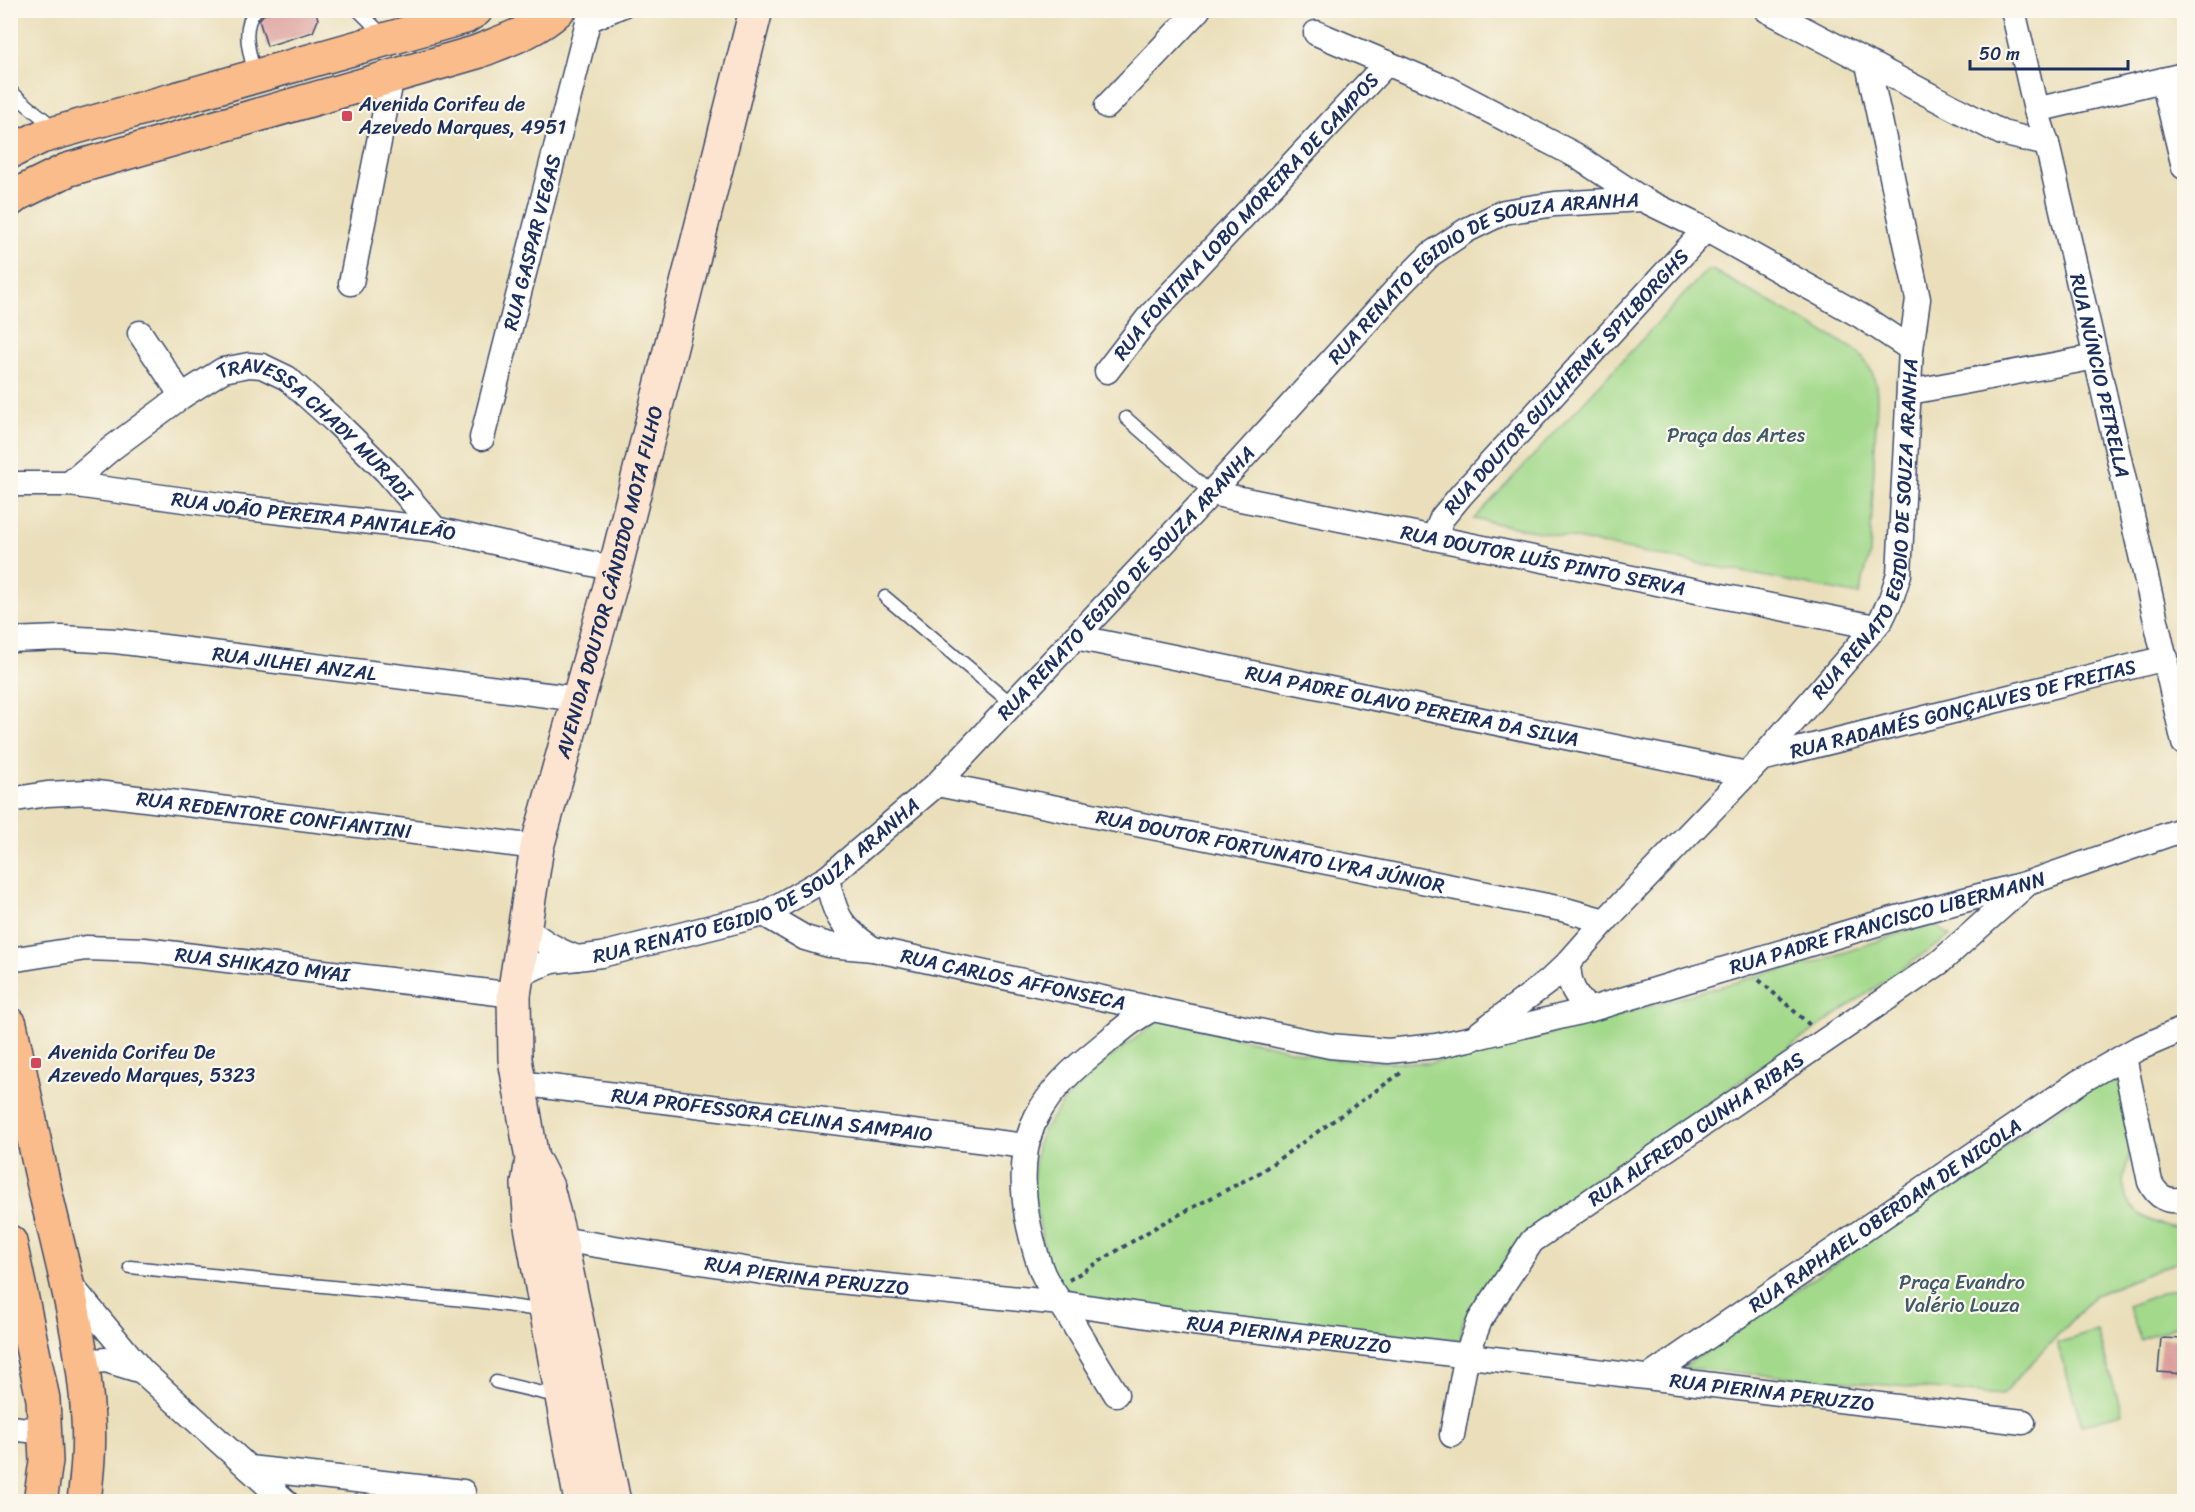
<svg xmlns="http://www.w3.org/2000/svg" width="2195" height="1512" viewBox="0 0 2195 1512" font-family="Sriracha,sans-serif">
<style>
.green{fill:#a3d98b;stroke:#5f8474;stroke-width:1.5}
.building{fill:#da9a98}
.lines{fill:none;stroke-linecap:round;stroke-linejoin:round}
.lane-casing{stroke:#3a496c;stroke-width:15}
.street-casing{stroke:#3a496c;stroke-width:27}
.secondary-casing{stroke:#3a496c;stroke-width:36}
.primary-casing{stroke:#3a496c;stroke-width:36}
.path{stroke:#3a496c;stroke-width:4;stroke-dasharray:4.5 4.5;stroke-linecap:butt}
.lane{stroke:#fff;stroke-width:12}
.street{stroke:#fff;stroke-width:24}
.secondary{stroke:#fde4d0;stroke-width:33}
.primary{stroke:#f9bc8a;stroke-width:33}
.poi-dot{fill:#d1495b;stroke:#fbf7ec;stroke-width:2}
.labels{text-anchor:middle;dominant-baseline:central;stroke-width:4.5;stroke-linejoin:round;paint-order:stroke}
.poi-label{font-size:20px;fill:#1b2f5e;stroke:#fbf7ec;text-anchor:start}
.street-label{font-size:20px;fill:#1b2f5e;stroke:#fbf7ec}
.park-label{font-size:20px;fill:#3d5a69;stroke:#fbf7ec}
</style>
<rect width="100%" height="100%" fill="#fbf7ec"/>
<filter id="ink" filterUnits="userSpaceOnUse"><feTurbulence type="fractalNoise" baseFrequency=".0167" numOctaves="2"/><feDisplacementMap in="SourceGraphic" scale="12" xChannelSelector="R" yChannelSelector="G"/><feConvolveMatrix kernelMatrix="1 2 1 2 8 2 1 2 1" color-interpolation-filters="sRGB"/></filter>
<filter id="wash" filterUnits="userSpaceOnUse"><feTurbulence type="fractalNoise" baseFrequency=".008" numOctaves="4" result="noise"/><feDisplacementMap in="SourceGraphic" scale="24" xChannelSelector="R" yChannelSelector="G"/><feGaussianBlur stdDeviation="1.35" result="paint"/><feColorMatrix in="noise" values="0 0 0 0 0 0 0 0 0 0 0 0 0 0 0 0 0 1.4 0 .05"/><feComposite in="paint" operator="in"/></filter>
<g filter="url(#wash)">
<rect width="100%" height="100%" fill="#eadfba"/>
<!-- green -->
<path class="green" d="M1707,270H1712L1854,349C1869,362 1877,378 1877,398L1870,554L1859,595L1474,519Z
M1937,926L1950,936L1548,1214L1524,1237L1463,1321L1460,1341L1146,1308L1075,1295L1061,1286L1050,1274L1032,1190L1037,1147L1043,1130L1066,1099L1099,1066L1161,1019L1324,1058L1357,1061L1428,1063L1473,1055L1776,971L1814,963L1912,929Z
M2117,1069C2121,1095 2127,1121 2130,1147C2131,1159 2123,1171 2123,1183C2123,1214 2159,1229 2184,1226V1259L2095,1295L2002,1395L1683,1368Z
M2183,1285L2184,1322L2141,1340L2128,1306Z
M2097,1331L2122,1413L2082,1425L2057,1343Z"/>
<g id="blocks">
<!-- building -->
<path class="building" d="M276,10H316L318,20L313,32L267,46L259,20L263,15Z
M2161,1338L2184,1339V1374L2158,1372Z"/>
</g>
</g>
<g filter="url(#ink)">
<use href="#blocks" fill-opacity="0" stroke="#3a496c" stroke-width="1.5"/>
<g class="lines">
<!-- lane casing -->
<g class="lane-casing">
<path id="lane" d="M358,10L384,36
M587,27L626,10
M255,75C250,54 240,28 256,10
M10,91L56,129
M1126,418L1211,493
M885,597L1012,704
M130,1267L484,1302L545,1311
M496,1382L560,1397"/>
</g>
<!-- street casing -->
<g class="street-casing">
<g id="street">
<path d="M1767,10L2002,133L2047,144"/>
<path id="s1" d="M2013,10L2036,110L2047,144L2184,743"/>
<path d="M1316,33L1448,89L1575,155L1642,199"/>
<path d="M2163,80L2184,167"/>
<path d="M1107,106L1198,10"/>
<path d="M2036,110L2184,75"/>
<path d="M351,283L392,76"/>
<path d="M140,333L182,396"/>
<path id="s2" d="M1107,371L1148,318L1387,63"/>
<path d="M1910,392L2096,357"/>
<path id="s3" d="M482,438L591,10"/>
<path id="s4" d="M10,484H69L227,506L435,529L615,569"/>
<path id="s5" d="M69,484L112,448L182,396L223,370L249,365L262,366L287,378L337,423L387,472L435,529"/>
<path id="s6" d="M1211,493L1875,627"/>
<path id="s7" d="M1434,538L1442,518L1462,494L1705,230"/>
<path id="s8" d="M1075,637L1747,774"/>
<path id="s9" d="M10,640L61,638L116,641L579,699"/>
<path id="s10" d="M1761,759L2166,658"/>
<path id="s11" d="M937,784L1562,909L1605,921"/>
<path id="s12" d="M10,800L47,794L88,792L537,847"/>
<path d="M827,878C835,916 840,927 873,949"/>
<path id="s13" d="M764,914L805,938L829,945L873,949L1153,1009"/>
<path d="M524,926C540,941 556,950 577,958"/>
<path id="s14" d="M10,960L86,948L144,950L514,995"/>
<path d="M1568,963C1569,986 1574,993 1588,1010"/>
<path id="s15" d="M516,977L538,966L553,961L601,955L764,914L827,878L937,784L1211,493L1402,283L1431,254L1467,230L1504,212L1555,204L1642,199L1716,235L1861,316L1911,349"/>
<path id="s16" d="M1481,1036L1588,1010L1893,919L2028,883L2184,829"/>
<path d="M2124,1057L2150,1182C2157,1197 2168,1203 2184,1199"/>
<path id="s17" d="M519,1083L1026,1146"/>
<path id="s18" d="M560,1239L787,1276L1061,1303L1193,1323L2023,1422"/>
<path d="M68,1282L142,1371L286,1502"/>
<path d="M82,1362L106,1360L142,1371"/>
<path id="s19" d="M1649,1377L2079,1082L2137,1049L2184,1029"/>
<path id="s20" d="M1116,1394C1097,1364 1080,1334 1062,1305C1055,1294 1048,1285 1043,1274C1035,1255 1031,1236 1027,1217C1015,1142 1033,1101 1091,1055C1111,1039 1130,1020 1153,1009L1330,1046L1388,1051L1436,1046L1473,1038L1549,981L1568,963L1605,921L1761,759L1881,620L1891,599L1899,574L1911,349L1918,299L1868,64"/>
<path d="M10,1428L46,1432"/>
<path id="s21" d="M1452,1435L1467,1354L1480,1320L1532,1241L1940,962L2028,883"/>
<path d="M249,1468L463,1492"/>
</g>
</g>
<!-- secondary casing -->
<g class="secondary-casing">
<g id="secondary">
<path d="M536,1165L547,1187L560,1239L614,1502"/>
<path id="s22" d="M581,1502L531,1226L528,1184L532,1159L515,1059L514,995L537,847L615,569L756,10"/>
</g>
</g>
<!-- primary casing -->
<g class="primary-casing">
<path id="primary" d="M10,152L41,137L465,17L476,10
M10,200L18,194L67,170L477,52C504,41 536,31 558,10
M10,1024C23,1084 34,1144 48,1203C65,1274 84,1346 88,1419C90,1447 87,1474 84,1502
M10,1242L43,1399L46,1461L40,1502"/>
</g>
<!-- path -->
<path class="path" d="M1759,980L1810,1025
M1069,1280L1161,1224L1259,1173L1401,1073
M2181,1328H2184"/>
<!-- lane -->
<use href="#lane" class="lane"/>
<!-- street -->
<use href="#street" class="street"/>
<!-- secondary -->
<use href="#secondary" class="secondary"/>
<!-- primary -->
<use href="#primary" class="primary"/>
</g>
</g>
<!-- markers -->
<g class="poi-dot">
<rect x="341" y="110" width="12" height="12" rx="3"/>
<rect x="30" y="1057" width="12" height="12" rx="3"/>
</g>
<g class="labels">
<!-- poi labels -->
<g class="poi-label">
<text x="359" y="104">Avenida Corifeu de<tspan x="359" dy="23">Azevedo Marques, 4951</tspan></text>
<text x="48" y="1052">Avenida Corifeu De<tspan x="48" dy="23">Azevedo Marques, 5323</tspan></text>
</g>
<!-- street labels -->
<g class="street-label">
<text stroke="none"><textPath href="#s2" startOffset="208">RUA FONTINA LOBO MOREIRA DE CAMPOS</textPath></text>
<text stroke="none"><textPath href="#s3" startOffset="202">RUA GASPAR VEGAS</textPath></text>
<text stroke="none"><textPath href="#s15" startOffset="1236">RUA RENATO EGIDIO DE SOUZA ARANHA</textPath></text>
<text stroke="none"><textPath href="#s1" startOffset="376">RUA NÚNCIO PETRELLA</textPath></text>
<text stroke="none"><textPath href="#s7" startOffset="206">RUA DOUTOR GUILHERME SPILBORGHS</textPath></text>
<text stroke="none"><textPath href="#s5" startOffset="308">TRAVESSA CHADY MURADI</textPath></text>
<text stroke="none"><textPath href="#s4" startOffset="306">RUA JOÃO PEREIRA PANTALEÃO</textPath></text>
<text stroke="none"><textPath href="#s20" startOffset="1456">RUA RENATO EGIDIO DE SOUZA ARANHA</textPath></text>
<text stroke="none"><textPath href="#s6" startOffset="339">RUA DOUTOR LUÍS PINTO SERVA</textPath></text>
<text stroke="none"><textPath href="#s22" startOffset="938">AVENIDA DOUTOR CÂNDIDO MOTA FILHO</textPath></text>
<text stroke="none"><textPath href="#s15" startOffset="750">RUA RENATO EGIDIO DE SOUZA ARANHA</textPath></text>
<text stroke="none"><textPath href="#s9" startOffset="286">RUA JILHEI ANZAL</textPath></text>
<text stroke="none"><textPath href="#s8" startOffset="344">RUA PADRE OLAVO PEREIRA DA SILVA</textPath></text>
<text stroke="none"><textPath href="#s10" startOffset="208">RUA RADAMÉS GONÇALVES DE FREITAS</textPath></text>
<text stroke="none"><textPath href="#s12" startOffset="266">RUA REDENTORE CONFIANTINI</textPath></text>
<text stroke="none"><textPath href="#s11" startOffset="340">RUA DOUTOR FORTUNATO LYRA JÚNIOR</textPath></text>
<text stroke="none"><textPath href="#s15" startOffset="264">RUA RENATO EGIDIO DE SOUZA ARANHA</textPath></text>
<text stroke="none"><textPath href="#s16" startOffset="422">RUA PADRE FRANCISCO LIBERMANN</textPath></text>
<text stroke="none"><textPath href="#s14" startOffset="254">RUA SHIKAZO MYAI</textPath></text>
<text stroke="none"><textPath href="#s13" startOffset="260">RUA CARLOS AFFONSECA</textPath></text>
<text stroke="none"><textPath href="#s17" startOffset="255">RUA PROFESSORA CELINA SAMPAIO</textPath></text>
<text stroke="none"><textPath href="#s21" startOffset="412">RUA ALFREDO CUNHA RIBAS</textPath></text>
<text stroke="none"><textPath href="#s19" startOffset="286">RUA RAPHAEL OBERDAM DE NICOLA</textPath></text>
<text stroke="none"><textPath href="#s18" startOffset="250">RUA PIERINA PERUZZO</textPath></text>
<text stroke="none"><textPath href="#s18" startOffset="736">RUA PIERINA PERUZZO</textPath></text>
<text stroke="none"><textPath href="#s18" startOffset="1222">RUA PIERINA PERUZZO</textPath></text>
</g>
<!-- park labels -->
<g class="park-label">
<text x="1736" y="435">Praça das Artes</text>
<text x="1962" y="1282">Praça Evandro<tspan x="1962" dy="23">Valério Louza</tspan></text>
</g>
</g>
<!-- margin -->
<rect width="2195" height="1512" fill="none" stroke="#fbf7ec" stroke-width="36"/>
<!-- scale -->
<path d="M1970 60v9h158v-9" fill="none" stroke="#1b2f5e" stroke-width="3"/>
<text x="1979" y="60" font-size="18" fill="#1b2f5e" stroke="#fbf7ec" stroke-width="4.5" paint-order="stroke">50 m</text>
</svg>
